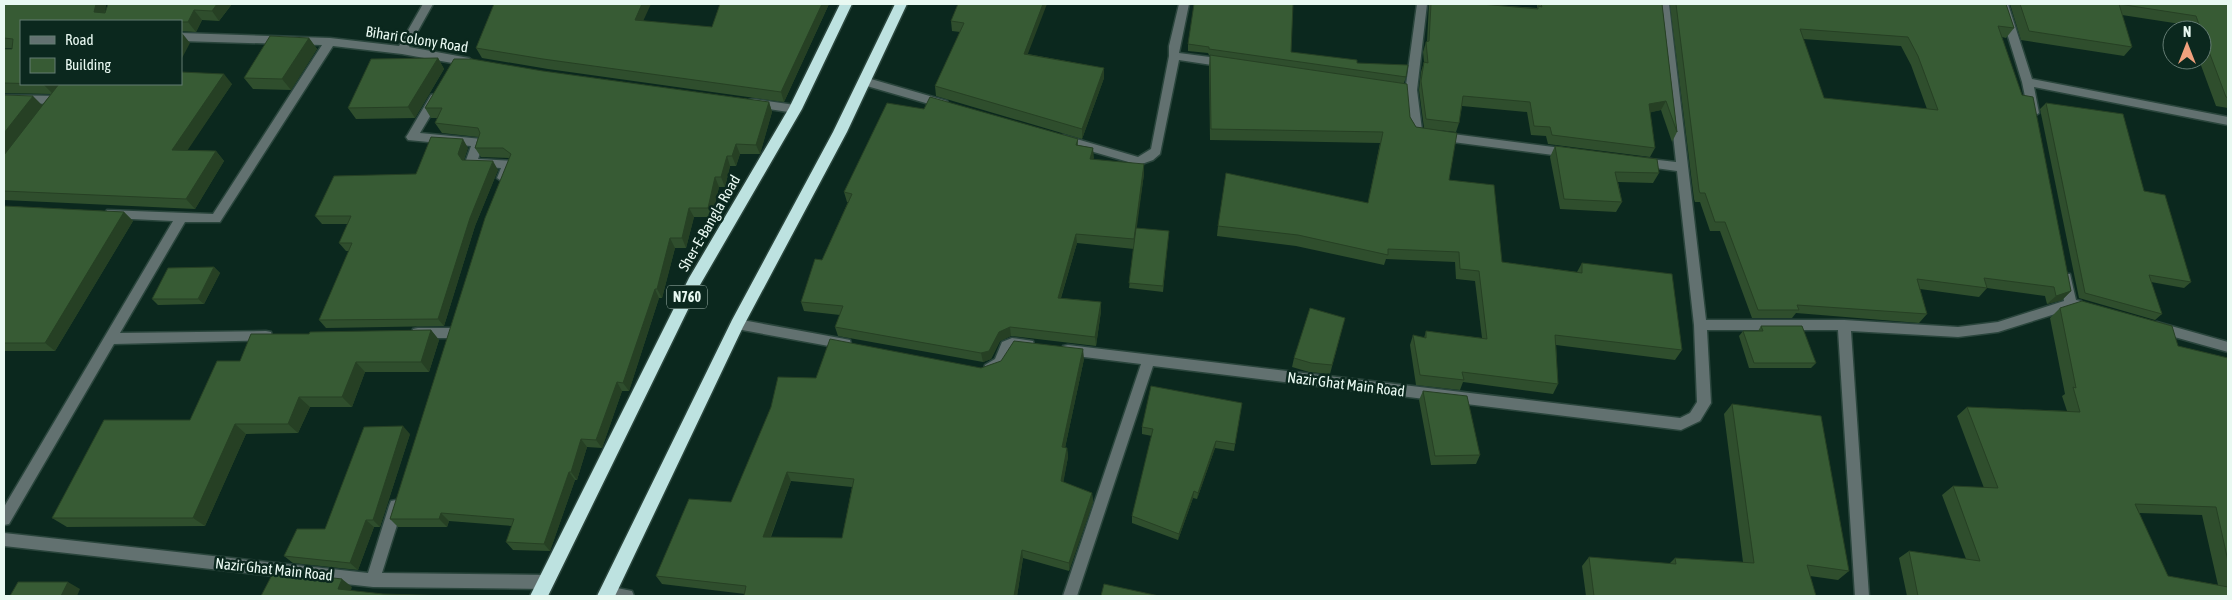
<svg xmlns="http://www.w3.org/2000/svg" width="2232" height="600" viewBox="0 0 2232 600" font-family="'Asap Condensed',sans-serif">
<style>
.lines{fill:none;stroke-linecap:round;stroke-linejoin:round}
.street-casing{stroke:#2a453c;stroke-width:3}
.highway-casing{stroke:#2a453c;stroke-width:3}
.street{fill:#627170;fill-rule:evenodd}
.highway{fill:#bde2e0;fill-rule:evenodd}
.wall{fill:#2f4e2d;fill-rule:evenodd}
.shaded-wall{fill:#264024}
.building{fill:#375b34;stroke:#264024;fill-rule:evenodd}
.labels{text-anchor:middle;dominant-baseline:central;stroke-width:5;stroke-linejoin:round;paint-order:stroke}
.shield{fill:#0b281e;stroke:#a6bab2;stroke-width:1}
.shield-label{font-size:14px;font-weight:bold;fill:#e9f9f2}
.street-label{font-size:15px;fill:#e9f9f2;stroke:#0b281e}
</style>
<rect width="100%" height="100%" fill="#0b281e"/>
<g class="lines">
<!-- street casing -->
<g class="street-casing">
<path id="street" d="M423,4H433L409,47L469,58L474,62L473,65L469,66L402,54L333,46L220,222H185L120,333L266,331L271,332L272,336L271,340L114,344L9,524L4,525V507L173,221L111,218L105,213L107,210L213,214L322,45L181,41V33L330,38L399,46Z
M1179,4H1189L1179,53L1225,59L1230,63L1225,67L1179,60L1160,154L1153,160L1139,165L1059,142L1057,139L1059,136L1063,135L1138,157L1151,149L1169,56V46Z
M1417,4H1427L1417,90L1422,130L1569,149L1575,153L1573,156L1569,157L1414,137L1409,128L1406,93L1387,90L1385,87L1391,83L1406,85Z
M1659,4H1669L1706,320H1844L1958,327L1998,322L2064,301L2060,278L2062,274H2070L2076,300L2081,301L2083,305L2081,309H2071L1998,332L1958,337L1851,331L1869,596H1855L1838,330H1707L1711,403L1700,421L1681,430L1153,366L1077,596H1063L1141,364L1068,355L1063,354L1062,350L1063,346L1068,345L1680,418L1690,413L1697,402L1694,325L1677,171L1641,166L1635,162L1641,158L1676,162Z
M1998,4H2008L2032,79L2228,117V125L2034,87L2039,113L2033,117L2029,116L2022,82Z
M864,77L947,101L949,104L943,108L860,84L859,81L860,78Z
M435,94L441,98L420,133L482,139L484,142L478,159L513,161L515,164L507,181L503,182L497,178L501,168L467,166L465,163L471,146L408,140L406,137L408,134L431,95Z
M4,95L57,96L63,100L57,104L4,103Z
M753,99L795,105L801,109L795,113L749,106L747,103L749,100Z
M737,319L845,339L850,340L851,344L850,348L845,349L737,329L733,328L731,324L733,320Z
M2157,322L2228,342V352L2153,331L2151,327L2153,323Z
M418,328H450L455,329L456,333L455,337L450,338H418L413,337L412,333L413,329Z
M1012,338L1033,341L1034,345L1033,349L1028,350L1014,349L1004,367L990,375L985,373L984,369L985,365L995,359L1002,342Z
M396,500L401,501L403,506L382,573L546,575L551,577L553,582L551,587L546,589L373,587L4,546V533L368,573L389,506L391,501Z
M607,586L632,591L634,596H601L600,593L602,588Z"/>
</g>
<!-- highway casing -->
<g class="highway-casing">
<path id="highway" d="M840,4H852L802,109L700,285L548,596H530L689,278L789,108Z
M895,4H907L847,132L743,327L615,596H597L732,320L833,132Z"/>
</g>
<!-- street -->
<use href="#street" class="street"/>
<!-- highway -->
<use href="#highway" class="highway"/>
</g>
<!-- wall -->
<path class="wall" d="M4,4H106L105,13L108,4H232L219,21L202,20L196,32L181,31V21H21V84H232L187,150L216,151L224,161L195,209L4,200V95L42,105L51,94L4,93V49H12V48H4Z
M720,4H829L784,102L548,69L482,58L476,48L643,21L712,27Z
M958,4L1028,54L1104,68V78L1082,139L936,96L935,86L960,32L952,31L951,21Z
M1429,4H1481L1537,8V4H1662L1677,132L1672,142L1661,110L1650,112L1655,148L1650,157L1548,144L1546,136L1531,135L1527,112L1462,106L1459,123L1456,132L1427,129L1449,180L1502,262L1577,272L1582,263L1682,350L1675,360L1556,345L1558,384L1553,394L1463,382L1460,390L1416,385L1410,345L1413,335L1424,338L1426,331L1482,338L1475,281L1456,279L1455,262L1386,259L1384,265L1296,246L1217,236L1218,226L1368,203L1380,143L1210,140L1209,66L1210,55H1209L1208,53L1188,51V44L1291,52L1357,63L1406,77L1404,83L1410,117L1416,127L1424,128L1419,90L1421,72L1424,62L1423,52L1426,42H1427Z
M1670,4H2006L2014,28L2006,38L2002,37L2071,291L2062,300L2047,304L2045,296L1987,288L1979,297L1920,289L1927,314L1919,323L1796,313L1792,318H1752L1720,231H1710L1700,202H1695L1694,199ZM1803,39L1901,46L1911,65L1927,109L1824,98Z
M2010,4H2228V108L2216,106L2199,60H2202V30H2189L2187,25L2122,15L2132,47L2124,56L2021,40Z
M309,38L317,49L291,90L253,89L244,78Z
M438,58L444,69L415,118L356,119L348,108Z
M543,71L769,102L772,112L760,154H740L736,166H730L725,187H719L712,217H694L686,248H675L662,298H659L629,391H622L602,448L587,447L577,480H575L550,551L513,550L506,542L512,526L449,521L447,527H398L390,519L509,158L481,157L475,148L478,137L442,133L435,123L438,118H431L425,108Z
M2046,103L2144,191L2191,282L2184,288L2151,282L2162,314L2155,320L2079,298L2040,109Z
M1078,139V145L1093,148V159L1144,174L1136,228L1169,231L1163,292L1129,288L1134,249L1077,243L1061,298L1101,302V311L1096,346L1011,336L1000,341L991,359L983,362L838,336L835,327L840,315L804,311L801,302L822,260L848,202H847L844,192Z
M1555,146L1659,173L1653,183L1618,182L1622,202L1616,212L1560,209L1550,157Z
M468,148L464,160L498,170L475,226L444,326L326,328L319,320L349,251H346L339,243L348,224H322L315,216L416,174Z
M4,206L124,212L133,221L55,351H4Z
M214,267L220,273L204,304L158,305L152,299Z
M2060,308L2178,346L2228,358V596H1907L1899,558L1909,551L1966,559L1942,495L1953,486L1984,488L1957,416L1967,407L2067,411L2062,396L2065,394L2050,318ZM2139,513L2202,515L2218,585L2168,576Z
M1345,318L1330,374L1309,372L1292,367L1294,358Z
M1761,326L1816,363L1811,368H1749L1739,336L1743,331H1758Z
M431,330L439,340L429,372H365L352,407H310L298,433L246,434L205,526L67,527L52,518L190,420L240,361L309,334Z
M1084,359L1065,448H1067L1068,457L1063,482L1092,493L1093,502L1069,571L1023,558L1017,596H745V594L662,584L656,576L731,502L816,378L981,368ZM791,481L852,487L842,538L771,537Z
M1423,391L1480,455L1476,464L1431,465L1419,400Z
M1242,403L1234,451L1215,448L1197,499L1193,498L1178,540L1132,523V516L1152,436L1142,434V427Z
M1732,404L1849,571L1838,580L1810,576L1816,596H1586L1582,566L1589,557L1669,564L1675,558L1743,562L1724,414Z
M410,434L380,527H374L358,570L293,563L284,556L325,529Z"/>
<!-- shaded-wall -->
<path class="shaded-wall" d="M96,4H106L103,21L94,12Z
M217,4H232L219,21L212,11Z
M642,4H651L639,30L635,20Z
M822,4H829L784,102L781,92Z
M1043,4H1047L1024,64V54Z
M194,10L202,20L196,32L188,22Z
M182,33L190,43L181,60V34Z
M309,38L317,49L291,90L282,79Z
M438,58L444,69L415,118L408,107Z
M1104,68V78L1082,139V129Z
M224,74L232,84L181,160L172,150Z
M43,84H62L53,94Z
M33,96L43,106L4,156V133Z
M1666,101L1661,110L1644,114L1649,104Z
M769,102L772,112L760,154L756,145Z
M463,139L468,148L463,162L458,154Z
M736,144L740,154L736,166L732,156Z
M1093,148L1094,158L1090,169V159Z
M216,151L224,161L195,209L186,199Z
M727,156L730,166L725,187L721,177Z
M493,161L498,170L475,226L444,326L438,319L470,218Z
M1144,164V174L1134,249V239Z
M715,177L719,187L712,217L708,208Z
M689,208L694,217L686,248L682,238Z
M124,212L133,221L55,351L45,343Z
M1076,234L1077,243L1058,307V298Z
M670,238L675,248L662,298L657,289Z
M214,267L220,273L204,304L198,299Z
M655,289L659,298L629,391L623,383Z
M2071,291L2062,300L2047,304L2056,296Z
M1101,302V311L1096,346L1095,337Z
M1010,327L1011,336L1000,341L991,359L983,362L981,353L999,332Z
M431,330L439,340L429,372L421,362Z
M1083,349L1084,359L1063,457L1062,447Z
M356,362L365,372L352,407L342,397Z
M617,382L622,391L602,448L596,440Z
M299,397L310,407L298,433L288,424Z
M235,424L246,434L205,526L193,518Z
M403,426L410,434L380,527L373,520Z
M581,439L587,447L577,480L571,472Z
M1216,441L1215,448L1197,499L1198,493Z
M1067,448L1068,457L1062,490L1061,481Z
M569,472L575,480L550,551L544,544Z
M787,472L791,481L767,546L763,537Z
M1194,491L1193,498L1178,540L1179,534Z
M1092,493L1093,502L1069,571V563Z
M441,513L449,521L447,527L439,519Z
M366,520L374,527L358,570L350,563Z
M1022,550L1023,558L1017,596H1014Z
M342,579L352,587L349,596L338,589Z
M68,582L80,589L77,596H61Z"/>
<!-- building -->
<path class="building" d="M4,4H96L94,12L105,13L108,4H217L212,11L194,10L188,22L21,21V84H43L4,83V49H12L13,39L4,38Z
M494,4H642L635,20L712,27L720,4H822L781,92L543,59L476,48Z
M958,4H1043L1024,54L1104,68L1082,129L935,86L964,23L951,21Z
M1194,4H1293L1291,52L1357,60V63L1408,65L1406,77L1209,49V47L1188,44Z
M1431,4H1481L1538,9V6L1542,7L1541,4H1662L1677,132L1666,101L1649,104L1655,148L1552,135L1550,127L1534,126L1530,102L1463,96L1459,123L1426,119L1421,81L1424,62L1428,63L1426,42L1429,41Z
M1676,4H2006L2014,28L1998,26L2022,95L2033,97L2071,291L2056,296L2054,287L1984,278L1987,288L1917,279L1927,314L1797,305L1799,310H1758L1725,222H1715L1705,193H1700L1699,190ZM1800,29L1908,37L1918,56L1938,110L1824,98Z
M2020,4H2119L2132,47L2029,31Z
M2119,4H2228V98L2226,97L2202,33V30H2201L2196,16Z
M270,36L309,38L282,79L244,78Z
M1210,55L1407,84L1410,117L1416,127L1457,133L1449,180L1494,185L1502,262L1582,273V263L1672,274L1682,350L1555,335L1558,384L1462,372L1464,380L1420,375L1413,335L1426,338V331L1487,339L1479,271L1460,269L1459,252L1388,249V255L1298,235L1218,226L1226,173L1368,203L1383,132L1211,129Z
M438,58L408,107L348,108L371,59Z
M454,59H472L543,71L769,102L756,145L736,144L732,156H727L721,177H715L708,208H689L682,238H670L657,289H655L623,383L617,382L596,440L581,439L571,472H569L544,544L506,542L514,519L441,513L439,519H390L485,218L511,154L503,148H475L480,133L478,128L435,123L442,108H425Z
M181,72L224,74L172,150L216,151L186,199L4,191V155L59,84H181Z
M4,95L33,96L4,133Z
M930,97L1078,139L1076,145L1093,148L1090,159L1144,164L1134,239L1076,234L1058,298L1101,302L1095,337L1010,327L999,332L989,351L981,353L835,327L843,306L801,302L815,259L822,260L852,194L844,192L887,103L924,109Z
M2046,103L2123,114L2144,191L2165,195L2191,282L2149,275L2162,314L2085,293Z
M431,137L463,139L458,154L462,160L493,161L470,218L438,319L319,320L352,243H339L351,216H315L334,176L416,174Z
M1555,146L1657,159L1659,173L1615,172L1622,202L1564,199Z
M4,206L124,212L45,343H4Z
M1136,228L1169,231L1163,286L1129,283Z
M214,267L198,299H152L168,268Z
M2082,301L2172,326L2178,346L2228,358V561L2216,507L2135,504L2168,576L2228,587V596H1918L1909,551L1980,561L1953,486L1998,488L1967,407L2080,412L2073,387L2076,388L2060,308Z
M1310,308L1345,318L1332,365L1311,363L1294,358Z
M1761,326H1802L1816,363H1754L1743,331H1763Z
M431,330L421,362H356L342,397H299L288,424H235L193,518H52L104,420H190L217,361H240L251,334H309L310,332Z
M830,339L981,368L1001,361L1014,341L1083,349L1062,447L1067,448L1061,481L1092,493L1069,563L1022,550L1014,596H744L746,586L656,576L689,499L731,502L771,407L778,377L816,378ZM787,472L854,479L842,538L763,537Z
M1151,386L1242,403L1235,444L1216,441L1198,493L1194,491L1179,534L1132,516L1153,429L1142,427Z
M1423,391L1467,396L1480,455L1435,456Z
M1732,404L1821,416L1849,571L1807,565L1816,596H1594L1589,557L1676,564L1675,558L1754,563Z
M403,426L373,520H366L350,563L284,556L297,529H325L364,427Z
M274,571L342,579L338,589L383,594L452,596H261Z
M18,582H68L61,596H10Z
M1104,584L1159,596H1101Z"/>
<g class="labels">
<!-- shield labels -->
<rect class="shield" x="667" y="285.5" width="40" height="23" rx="4"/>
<g class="shield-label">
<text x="687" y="297">N760</text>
</g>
<!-- street labels -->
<g class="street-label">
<text transform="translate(417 39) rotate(9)">Bihari Colony Road</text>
<text transform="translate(709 223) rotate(-60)">Sher-E-Bangla Road</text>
<text transform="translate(1346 384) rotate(7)">Nazir Ghat Main Road</text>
<text transform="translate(274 569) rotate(6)">Nazir Ghat Main Road</text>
</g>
</g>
<!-- border -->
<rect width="2232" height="600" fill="none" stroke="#e9f9f2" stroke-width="10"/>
<!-- legend -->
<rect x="20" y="20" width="162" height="65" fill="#0b281e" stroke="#647c73"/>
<rect x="30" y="36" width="25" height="8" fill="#627170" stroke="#647c73"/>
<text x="65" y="45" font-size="15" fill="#e9f9f2">Road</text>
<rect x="30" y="58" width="25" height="15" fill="#375b34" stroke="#647c73"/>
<text x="65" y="70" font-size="15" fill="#e9f9f2">Building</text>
<!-- north arrow -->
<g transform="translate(2187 45)"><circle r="24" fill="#0b281e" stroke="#647c73"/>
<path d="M0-4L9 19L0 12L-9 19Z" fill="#f1a17d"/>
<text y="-8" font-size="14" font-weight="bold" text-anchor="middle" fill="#e9f9f2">N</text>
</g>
</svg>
